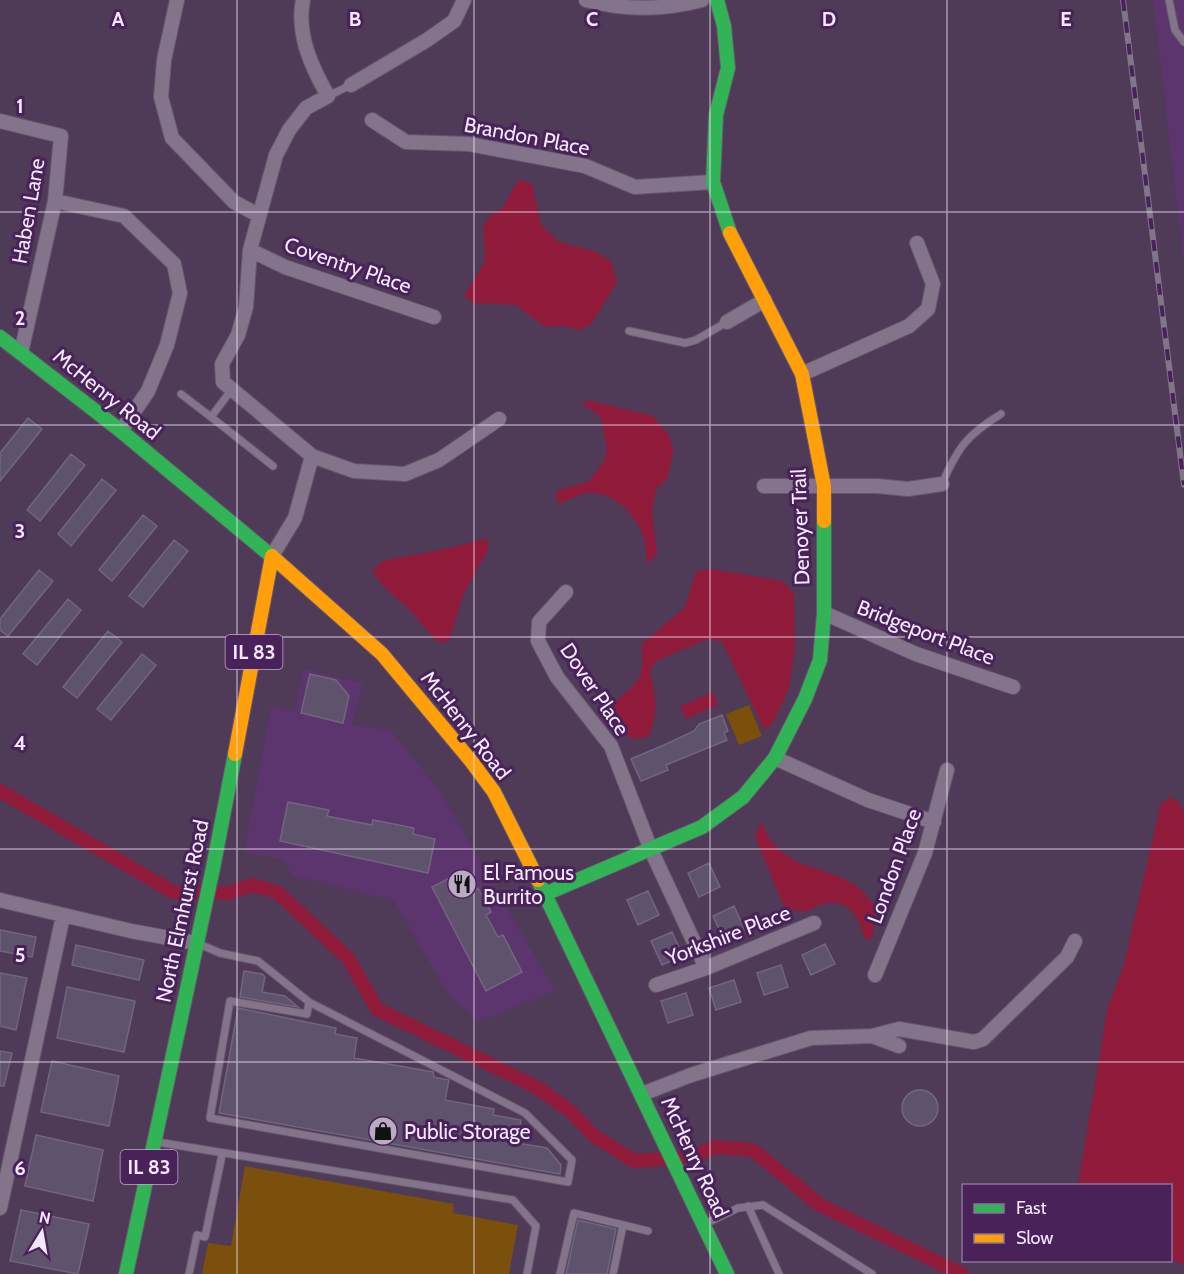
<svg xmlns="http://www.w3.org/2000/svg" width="1184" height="1274" viewBox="0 0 1184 1274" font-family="Cabin,sans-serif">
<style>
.built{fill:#5c346e}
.green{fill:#7a500c}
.water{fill:#911b3a}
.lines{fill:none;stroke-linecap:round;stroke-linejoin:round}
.canal{stroke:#911b3a;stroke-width:14}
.building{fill:#5f526c;stroke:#726580;stroke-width:1.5}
.lane-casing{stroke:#66566d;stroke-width:9}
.street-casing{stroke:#66566d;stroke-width:16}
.fast-casing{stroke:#66566d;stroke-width:16}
.slow-casing{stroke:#66566d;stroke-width:16}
.lane{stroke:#83738b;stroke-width:7}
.street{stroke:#83738b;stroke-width:14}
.fast{stroke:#30b455;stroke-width:14}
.slow{stroke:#ff9f0a;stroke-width:14}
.rail-casing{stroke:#82748a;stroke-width:6}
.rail{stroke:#482259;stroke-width:4;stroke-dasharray:11;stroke-linecap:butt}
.grid{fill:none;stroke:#f5e7fc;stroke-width:1.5;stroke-opacity:0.55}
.labels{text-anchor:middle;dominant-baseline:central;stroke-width:6;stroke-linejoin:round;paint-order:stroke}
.shield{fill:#482259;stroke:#c1accb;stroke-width:1.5}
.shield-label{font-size:20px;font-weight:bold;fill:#f5e7fc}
.street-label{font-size:21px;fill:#f5e7fc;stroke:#482259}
.poi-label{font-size:21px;fill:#f5e7fc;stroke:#482259;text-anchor:start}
.grid-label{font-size:20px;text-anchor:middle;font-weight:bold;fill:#f5e7fc;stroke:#482259;stroke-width:6;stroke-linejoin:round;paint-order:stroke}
</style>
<rect width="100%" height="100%" fill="#4f3a58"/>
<!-- built -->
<path class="built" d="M1153,0H1184V265Z
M303,669L363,683L352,725L390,730L439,789L555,991L479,1022L448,994L394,901L291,875L285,860L244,852L271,706L294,711Z"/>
<!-- green -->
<path class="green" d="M749,705L762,736L739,745L726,714Z
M245,1166L454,1204L453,1213L518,1225L509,1274H202L208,1243L231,1246Z"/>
<!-- water -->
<path class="water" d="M522,180L532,184L541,225L559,242L594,251L611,261L617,282L592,323L581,330L563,326L545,327L516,305L473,303L464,296L485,261L483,227L489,217L503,207L517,182Z
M587,400L653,416L670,437L673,452L668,478L656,489L652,512L657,554L647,563C646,554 646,543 643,535C635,514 611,490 587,493C579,494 569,500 561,503L555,499L558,490L588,482L605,460L607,446L600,416L583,405Z
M486,538L489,548L463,595L450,639L444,643L436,641L413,613L384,587L372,571L382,561L454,547Z
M712,569L783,581L794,594L795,648L789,688L772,725L764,729L722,642L708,639L656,661L650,672C656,696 659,714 648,737L632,739L615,726L609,707C634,685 647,681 641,645L685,607L695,574L700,570Z
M713,692L718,705L686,719L680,706Z
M1170,797L1180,803L1184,814V1265L1171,1259L1170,1186L1078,1185L1108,1006L1123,968L1161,803Z
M761,822C783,872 816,861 855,885C864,891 870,902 878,908L872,938L865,939C862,931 859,919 853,913C841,897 820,902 806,912L792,910L783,904L755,837Z"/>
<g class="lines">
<!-- canal -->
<path class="canal" d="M0,791L173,892L229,893L252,885L277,892L348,958L377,1009L536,1087L569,1110L594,1136L634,1161L691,1157L715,1147L753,1150L820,1205L962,1274"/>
</g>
<!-- building -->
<path class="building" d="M28,418L42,429L0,481V453Z
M71,454L85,465L40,521L27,510Z
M102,479L116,490L71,546L58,534Z
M143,515L157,526L112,581L99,570Z
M174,540L188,551L143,607L129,596Z
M39,570L53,581L8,636L0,630V619Z
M68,599L81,610L37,665L23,654Z
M108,631L122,642L77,698L63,687Z
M142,654L156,665L111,720L97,709Z
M310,674L336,680L349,696L343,723L301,713Z
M722,715L728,731L724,733L727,740L666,765L668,770L641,781L631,759L664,745L694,731L699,724Z
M288,802L329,810L327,816L372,825L373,820L414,828L413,834L435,839L428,873L280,841Z
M709,863L720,887L699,897L688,873Z
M463,871L473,891L478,888L491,912L486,915L498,937L503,935L522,972L486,991L432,887Z
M648,891L659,915L638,925L627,900Z
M734,906L745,930L724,940L713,916Z
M0,930L36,937L32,957L0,951Z
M672,932L683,956L662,965L651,941Z
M825,944L835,964L811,975L802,955Z
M76,945L144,960L139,980L72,965Z
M781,965L788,987L764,995L757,973Z
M244,971L262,974L265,977L262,992L285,996L298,1007L240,997Z
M0,973L27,978L16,1030L0,1026Z
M734,980L741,1002L716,1010L709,988Z
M67,987L135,1001L124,1052L57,1038Z
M686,993L693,1015L668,1023L661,1001Z
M238,1008L336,1028L335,1034L357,1038L354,1058L433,1072L434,1077L449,1080L445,1100L494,1109L493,1115L521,1120L517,1143L547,1148L561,1165L560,1174L219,1113Z
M0,1051L12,1053L4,1086H0Z
M52,1061L119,1076L109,1126L41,1112Z
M902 1108a18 18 0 1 1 36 0a18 18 0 1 1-36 0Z
M36,1135L103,1150L93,1201L25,1186Z
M21,1210L89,1224L78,1274L10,1261Z
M578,1220L616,1229L607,1274H566Z"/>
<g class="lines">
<!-- lane casing -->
<g class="lane-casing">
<path id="lane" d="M1169,0L1175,30L1184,42
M328,96L351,85
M629,331L685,343L696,340L727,322
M181,394L211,417L232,389
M211,417L273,466
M942,484C958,447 967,435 1001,414
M199,944L220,953L258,961L309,1002L525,1113L572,1160L568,1182L210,1118L230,1001L307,1014L309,1002
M157,1142L513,1200L536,1226L527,1274
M748,1206L779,1274
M707,1223L738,1208L763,1205L872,1274
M189,1274L197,1235L205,1237L222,1155
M560,1274L574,1213L648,1231
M613,1274L623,1225"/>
</g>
<!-- street casing -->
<g class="street-casing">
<path id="street" d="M177,0L164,60L161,97L172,138L234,202L258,215
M303,0C296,34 312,68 328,96L306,108L289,130L276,155L250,250L246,307L238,335L222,364L223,382L312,456L354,471L405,474L439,460L499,419
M586,0C623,10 664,10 702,0
M351,85L427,40L454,21L464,0
M372,120L406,142L469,144L585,166L635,187L713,182
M0,121L61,136L55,201L21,353
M55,201L124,216L174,264L180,293L167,345L148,391L121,431
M250,250L285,267L434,317
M727,322L765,300
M802,374L909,326L928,309L933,284L917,243
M764,486H877L908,489L942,484
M272,556L295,518L312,456
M566,592L539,622L538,641L557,677L611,746L651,850L706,968
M824,613L916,654L1013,687
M775,758L868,800L934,822
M0,900L131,931L196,943
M875,975L925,853L947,770
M656,985L706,968L814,923
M872,1036L899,1046
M642,1094L691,1075L811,1038L872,1036L899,1029L974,1042L983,1039L1067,957L1075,941
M0,1208L63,916"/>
</g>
<!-- fast casing -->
<g class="fast-casing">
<path id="fast" d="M717,0L724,26L728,68L716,115L713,182L730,233
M0,337L121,431L275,559
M538,880L727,1274
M545,894L702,827L743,797L775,758L805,699L820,660L824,613V521
M126,1274L213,868L235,754"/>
</g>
<!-- slow casing -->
<g class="slow-casing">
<path id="slow" d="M730,233L802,374L824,486V521
M275,559L382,654L471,761L494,792L538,880
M235,754L272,556"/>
</g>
<!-- lane -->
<use href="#lane" class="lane"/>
<!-- street -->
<use href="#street" class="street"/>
<!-- fast -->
<use href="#fast" class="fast"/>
<!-- slow -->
<use href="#slow" class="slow"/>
<!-- rail casing -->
<g class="rail-casing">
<path id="rail" d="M1123,0L1184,485"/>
</g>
<!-- rail -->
<use href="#rail" class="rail"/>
</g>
<!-- grid -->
<path class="grid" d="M237,0V1274M474,0V1274M710,0V1274M947,0V1274M0,212H1184M0,425H1184M0,637H1184M0,849H1184M0,1062H1184"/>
<!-- icons -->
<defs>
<g id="restaurant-disc" transform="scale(1.5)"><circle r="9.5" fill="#bbaac3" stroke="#482259"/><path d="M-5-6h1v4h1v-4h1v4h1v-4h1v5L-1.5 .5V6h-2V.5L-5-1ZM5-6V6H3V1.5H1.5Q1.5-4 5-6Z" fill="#111"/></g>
<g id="shop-disc" transform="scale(1.5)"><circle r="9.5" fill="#bbaac3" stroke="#482259"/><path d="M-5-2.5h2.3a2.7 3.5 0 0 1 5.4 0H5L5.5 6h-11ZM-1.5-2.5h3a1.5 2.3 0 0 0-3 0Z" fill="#111"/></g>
</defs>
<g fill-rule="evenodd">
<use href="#restaurant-disc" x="462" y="884"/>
<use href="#shop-disc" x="383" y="1131"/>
</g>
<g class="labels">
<!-- shield labels -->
<g class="shield">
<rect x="225.5" y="635" width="57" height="34" rx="4.5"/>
<rect x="120.5" y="1150" width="57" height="34" rx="4.5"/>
</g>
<g class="shield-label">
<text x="254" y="652">IL 83</text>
<text x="149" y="1167">IL 83</text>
</g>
<!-- street labels -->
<g class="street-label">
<text transform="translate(527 136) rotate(11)">Brandon Place</text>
<text transform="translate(28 211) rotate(-80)">Haben Lane</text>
<text transform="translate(348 265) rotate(19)">Coventry Place</text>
<text transform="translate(107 394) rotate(39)">McHenry Road</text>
<text transform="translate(800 527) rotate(-92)">Denoyer Trail</text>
<text transform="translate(926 632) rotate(21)">Bridgeport Place</text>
<text transform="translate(595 689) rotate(56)">Dover Place</text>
<text transform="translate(466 725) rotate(52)">McHenry Road</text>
<text transform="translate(894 866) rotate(-70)">London Place</text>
<text transform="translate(182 911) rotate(-78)">North Elmhurst Road</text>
<text transform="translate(728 935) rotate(-21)">Yorkshire Place</text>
<text transform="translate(695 1157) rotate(65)">McHenry Road</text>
</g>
<!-- poi labels -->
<g class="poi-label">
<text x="483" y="872">El Famous<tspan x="483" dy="24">Burrito</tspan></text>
<text x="404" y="1131">Public Storage</text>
</g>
</g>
<g class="grid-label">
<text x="118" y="26">A</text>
<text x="355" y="26">B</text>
<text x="592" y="26">C</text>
<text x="829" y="26">D</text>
<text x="1066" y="26">E</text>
<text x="20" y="113">1</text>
<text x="20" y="325">2</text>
<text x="20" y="538">3</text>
<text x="20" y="750">4</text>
<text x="20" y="962">5</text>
<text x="20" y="1175">6</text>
</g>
<!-- legend -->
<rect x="962" y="1184" width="210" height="78" fill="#482259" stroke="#8d719a" stroke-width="1.5"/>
<rect x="974" y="1204" width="30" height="9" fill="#30b455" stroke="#8d719a" stroke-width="1.5"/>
<text x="1016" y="1214" font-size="18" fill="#f5e7fc">Fast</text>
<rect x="974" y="1234" width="30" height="9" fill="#ff9f0a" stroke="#8d719a" stroke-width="1.5"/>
<text x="1016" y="1244" font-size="18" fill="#f5e7fc">Slow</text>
<!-- north arrow -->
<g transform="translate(42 1232) rotate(11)" stroke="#482259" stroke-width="4.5" paint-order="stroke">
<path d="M0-4.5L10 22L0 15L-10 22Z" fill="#f5e7fc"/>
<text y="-9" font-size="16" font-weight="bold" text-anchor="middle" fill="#f5e7fc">N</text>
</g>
</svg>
